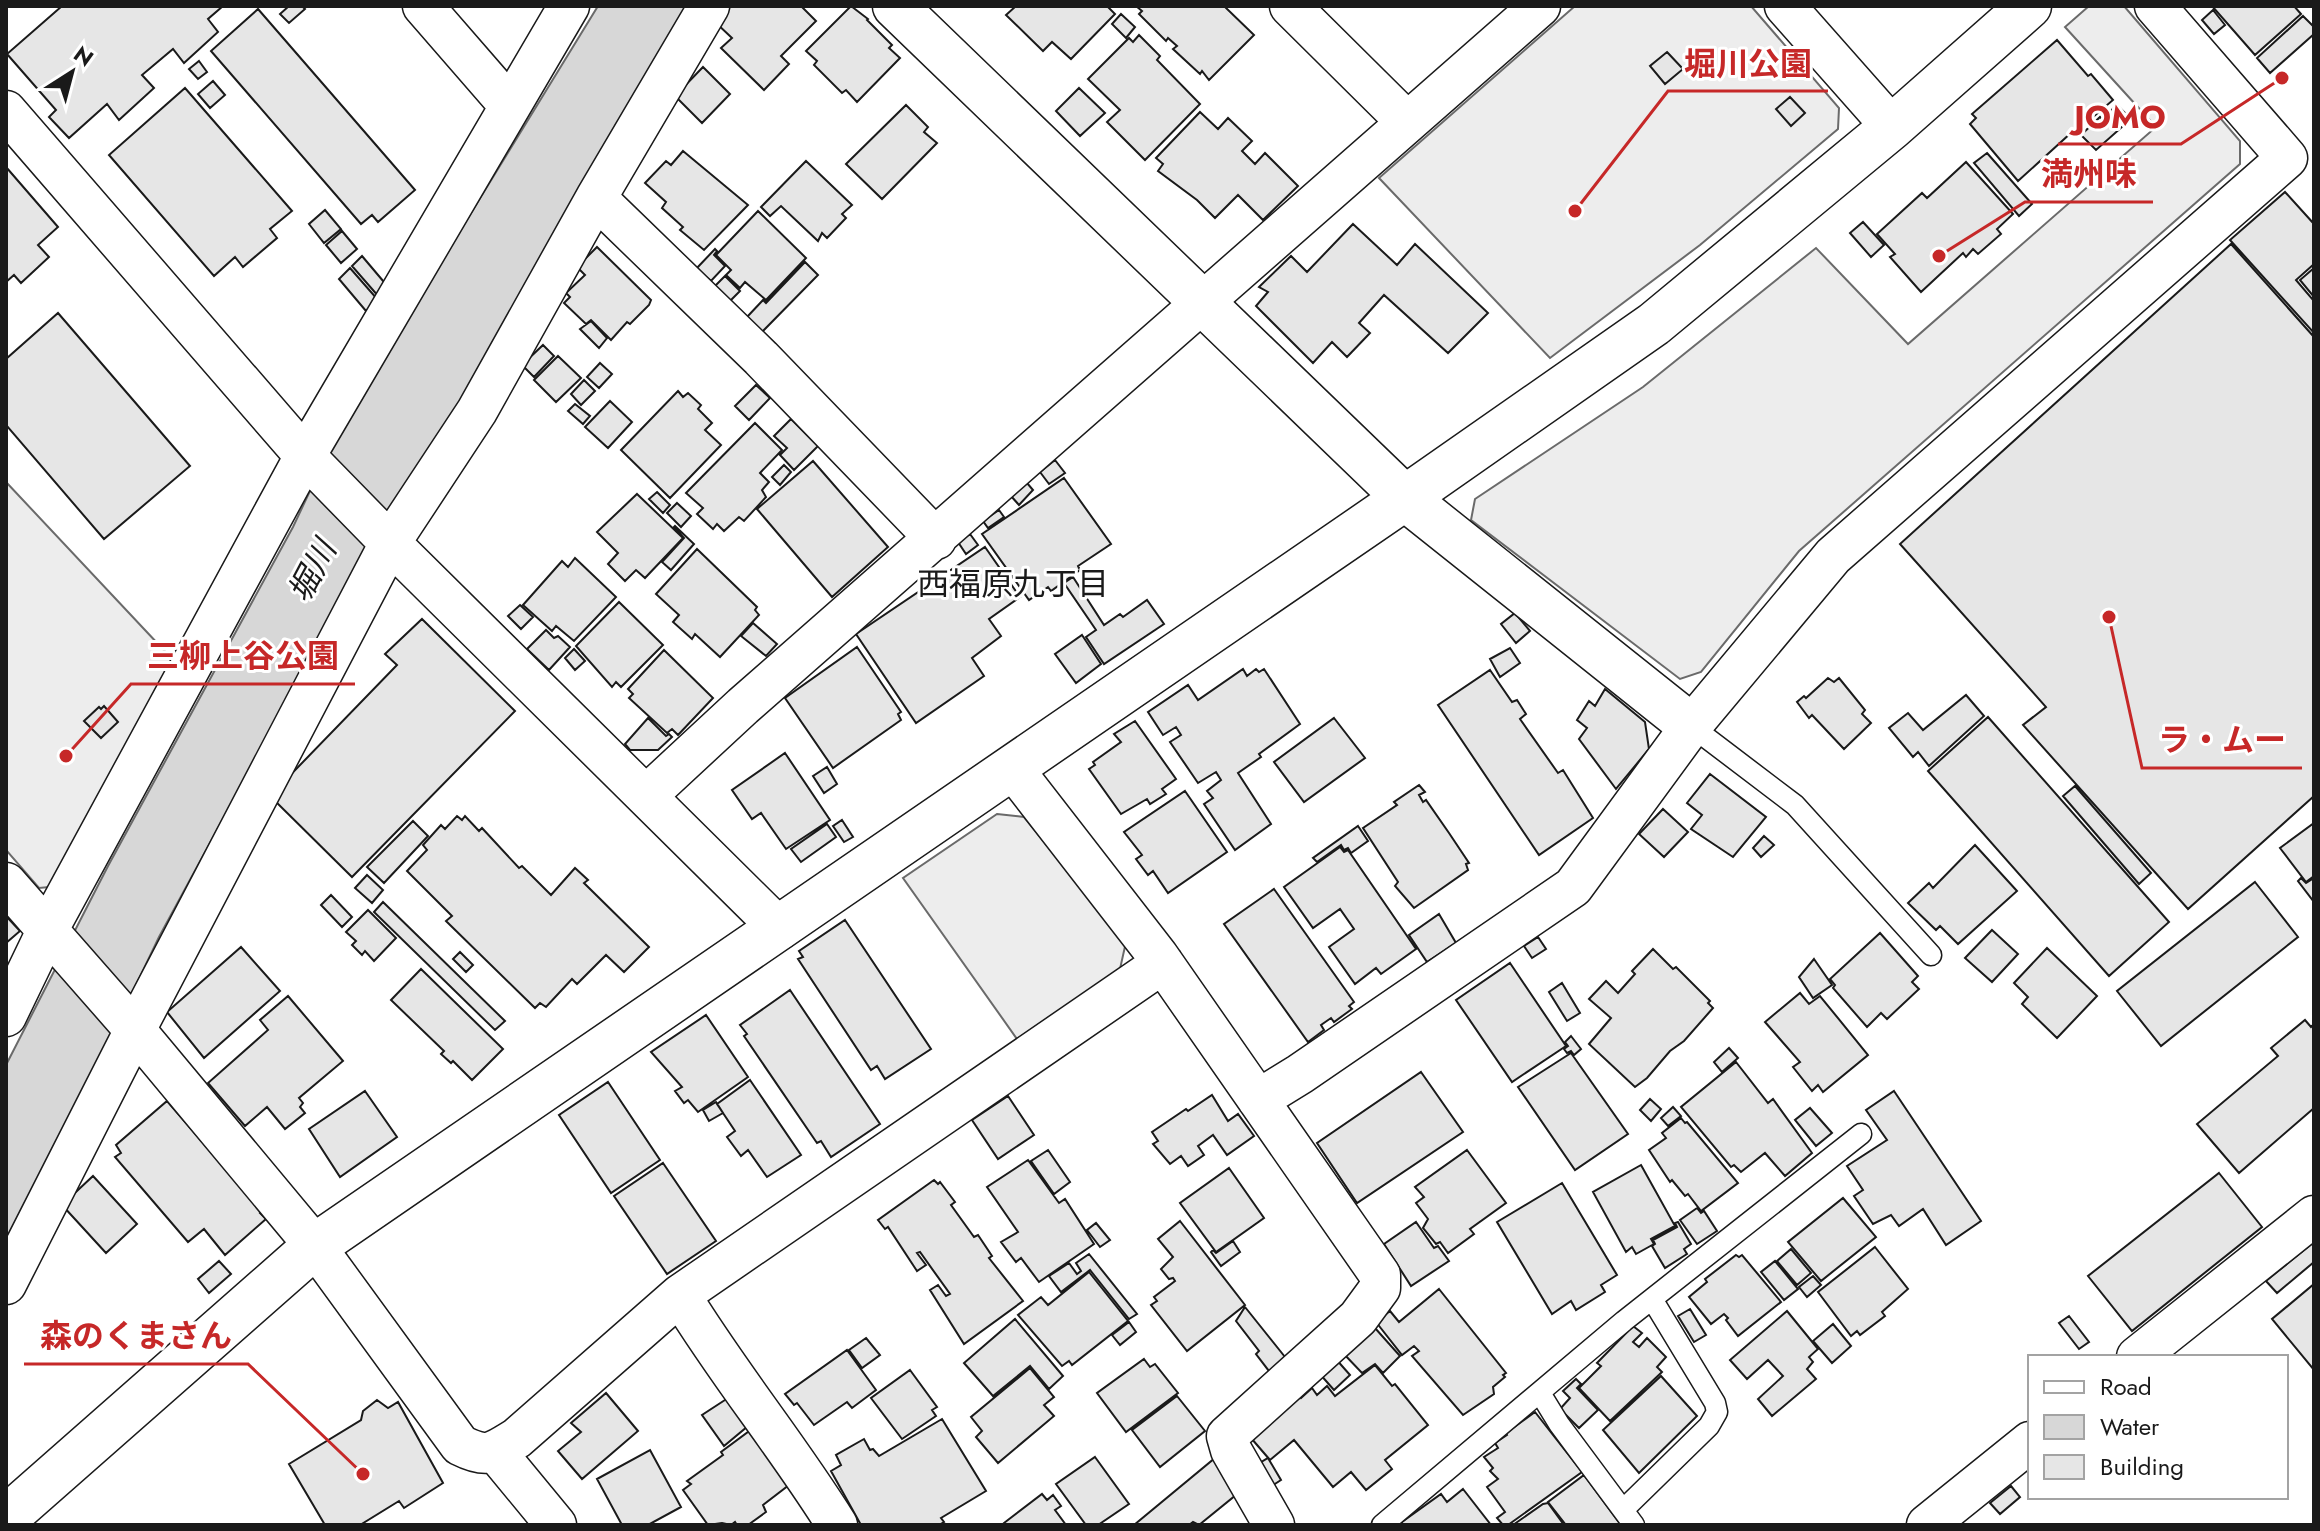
<svg xmlns="http://www.w3.org/2000/svg" width="2320" height="1531" viewBox="0 0 2320 1531" font-family="Jost,'Noto Sans JP',sans-serif">
<style>
.built{fill:#ededed;stroke:#6a6a6a;stroke-width:2}
.water{fill:#d7d7d7;stroke:#6a6a6a;stroke-width:2}
.building{fill:#e6e6e6;stroke:#1a1a1a;stroke-width:2}
.lines{fill:none;stroke-linecap:round;stroke-linejoin:round}
.service-casing{stroke:#1a1a1a;stroke-width:23}
.minor-casing{stroke:#1a1a1a;stroke-width:43}
.tertiary-casing{stroke:#1a1a1a;stroke-width:47}
.service{stroke:#fff;stroke-width:20}
.minor{stroke:#fff;stroke-width:40}
.tertiary{stroke:#fff;stroke-width:44}
.labels{text-anchor:middle;dominant-baseline:central;stroke-width:6;stroke-linejoin:round;paint-order:stroke}
.water-label{font-size:32px;font-style:italic;fill:#1a1a1a;stroke:#fff}
.neighbourhood-label{font-size:32px;fill:#1a1a1a;stroke:#fff}
.leader{fill:none;stroke:#c62828;stroke-width:3}
.callout-dot{fill:#c62828;stroke:#fff;stroke-width:3}
.callout-label{font-size:32px;text-anchor:middle;font-weight:bold;fill:#c62828;stroke:#fff;stroke-width:6;stroke-linejoin:round;paint-order:stroke}
</style>
<rect width="100%" height="100%" fill="#fff"/>
<!-- built -->
<path class="built" d="M1575,6H1751L1839,108L1838,129L1700,245L1550,358L1379,178Z
M2089,6H2124L2240,141V164L1799,551L1701,672L1680,679L1471,520L1475,499L1643,387L1816,248L1908,344L2156,127L2065,27Z
M6,482L175,662L60,886L39,888L6,850Z
M997,814L1024,817L1126,942L1120,969L1017,1039L903,878Z"/>
<!-- water -->
<path class="water" d="M598,6H693L519,304L356,574L159,937L103,1054L6,1241V1065L108,866L293,527L342,423Z"/>
<!-- building -->
<path class="building" d="M62,6H223L208,19L218,32L184,63L173,49L142,75L154,88L119,120L107,104L69,138L49,117L56,110L7,54Z
M289,6H302L305,9L289,23L280,14Z
M731,6H801L816,21L781,56L789,64L764,90L721,48L732,38L715,22Z
M851,6L868,19L867,20L892,45L889,48L900,58L857,102L846,90L842,93L814,65L817,61L806,51Z
M1016,6H1107L1115,14L1071,59L1052,42L1043,51L1006,15Z
M1136,6H1224L1254,35L1209,80L1202,71L1200,74L1173,49L1177,46L1168,38L1166,41L1139,14L1142,11Z
M2212,6H2294L2301,14L2255,55Z
M258,9L415,190L378,222L372,215L361,224L211,51Z
M2213,10L2225,25L2214,34L2202,20Z
M1121,14L1135,27L1126,38L1112,24Z
M2303,16L2314,27V34L2270,73L2257,58Z
M1139,35L1160,56L1157,60L1200,104L1145,160L1107,122L1120,110L1088,79L1129,38L1133,42Z
M2057,40L2088,76L2091,74L2113,100L2085,124L2083,122L2018,181L1970,124L1976,118L1972,114Z
M1667,52L1683,69L1665,84L1650,66Z
M199,61L207,72L198,79L189,69Z
M703,67L730,94L702,123L675,96Z
M213,81L225,95L210,108L198,94Z
M185,88L292,211L270,229L277,238L243,267L235,257L214,276L109,155Z
M1079,88L1105,113L1080,136L1056,111Z
M1790,97L1805,113L1791,126L1776,109Z
M906,105L928,127L924,132L937,143L882,199L846,164Z
M2117,105L2131,119L2096,150L2081,135L2100,117L2102,119Z
M1200,112L1218,129L1228,118L1252,141L1242,151L1255,164L1265,153L1298,186L1263,220L1238,195L1215,218L1197,200L1158,171L1163,164L1156,158Z
M683,151L748,205L704,250L680,230L683,227L662,208L666,202L645,183L666,161L671,165Z
M1987,153L2032,204L2019,216L1974,163Z
M806,161L852,205L842,214L846,218L827,238L822,233L818,241L781,206L770,216L761,207Z
M1966,162L2013,214L1997,229L2001,234L1978,254L1973,249L1966,257L1963,253L1921,292L1890,257L1895,254L1877,234L1922,193L1927,198Z
M6,167L58,227L38,245L49,257L21,283L14,275L6,282Z
M2285,192L2314,224V264L2296,280L2314,301V333L2230,240Z
M325,210L341,229L324,243L309,224Z
M758,211L806,258L766,300L745,282L740,288L726,275L731,270L716,255Z
M1863,222L1884,245L1871,257L1850,233Z
M1353,224L1397,265L1415,244L1488,313L1448,353L1384,295L1359,323L1370,333L1347,357L1332,342L1313,363L1256,306L1268,292L1259,287L1291,256L1307,272Z
M342,231L357,249L341,263L326,245Z
M2231,244L2314,337V796L2188,909L2023,725L2046,707L1900,544Z
M597,247L651,300L649,305L630,324L627,322L611,340L591,320L586,324L564,303L570,297L566,293L585,275L577,267Z
M715,249L717,251L714,255L725,266L711,281L696,269Z
M362,256L389,288L379,297L352,266Z
M805,262L818,275L762,332L747,317L763,300L766,303Z
M350,268L378,300L366,311L339,279Z
M2314,268V297L2300,280Z
M725,276L740,291L730,301L715,286Z
M58,313L190,466L104,539L6,425V359Z
M591,321L607,338L599,348L580,329Z
M543,345L554,356L534,377L522,365Z
M558,356L581,378L556,402L534,380Z
M600,363L612,374L599,388L587,377Z
M584,380L595,391L581,405L571,394Z
M756,385L770,398L749,420L735,406Z
M678,391L683,397L688,393L701,405L698,409L712,423L705,430L721,445L670,498L621,450Z
M610,401L632,422L608,448L585,427Z
M575,404L590,416L583,424L568,411Z
M791,419L818,446L794,470L780,455L787,448L774,436Z
M755,423L782,450L760,473L769,482L762,490L766,497L744,521L739,517L724,531L717,524L713,529L697,514L703,508L686,493Z
M1055,460L1065,473L1049,484L1040,472Z
M813,461L888,547L832,597L757,509Z
M784,465L791,472L780,485L772,477Z
M1064,478L1111,544L1078,566L1080,570L1051,591L1048,587L1029,600L982,534Z
M1027,483L1033,490L1019,505L1011,496Z
M657,492L670,505L663,513L649,499Z
M637,494L683,538L645,578L636,570L625,581L608,564L618,553L597,532Z
M677,503L691,516L681,527L667,513Z
M999,510L1004,517L988,528L983,521Z
M675,526L694,544L671,570L662,562L684,538L674,527Z
M970,534L978,545L966,554L958,542Z
M985,547L1020,597L989,619L1001,636L972,658L984,676L916,723L856,634Z
M697,549L757,607L755,610L759,615L720,657L695,634L692,639L673,622L679,615L656,594Z
M575,558L616,597L574,641L556,626L552,631L523,605L562,561L568,567Z
M1073,577L1104,625L1120,614L1123,617L1147,600L1164,624L1104,664L1086,637L1096,630L1064,583Z
M619,602L663,645L621,687L616,682L612,687L576,646Z
M520,605L533,617L521,629L508,616Z
M1515,613L1530,631L1516,643L1501,624Z
M422,619L515,711L352,877L270,796L397,665L385,654Z
M753,623L777,644L766,656L741,636Z
M546,630L554,638L558,636L570,647L549,670L527,649Z
M1082,635L1101,664L1076,683L1055,654Z
M857,647L901,712L898,714L901,720L833,768L785,698Z
M1510,648L1520,663L1500,677L1490,659Z
M574,649L585,661L575,670L565,658Z
M664,650L713,698L678,735L672,729L667,733L629,698L633,694L628,689Z
M1243,669L1247,676L1256,669L1259,672L1264,669L1300,724L1259,754L1261,757L1238,773L1271,824L1235,850L1204,804L1213,798L1207,791L1221,780L1216,772L1198,783L1170,742L1181,735L1176,727L1163,735L1148,712L1188,685L1198,700Z
M1490,670L1512,702L1517,700L1526,714L1520,719L1558,773L1563,770L1593,818L1539,855L1438,705Z
M1828,678L1834,682L1839,678L1865,710L1862,714L1871,723L1844,749L1812,715L1809,718L1797,702L1804,696L1806,698Z
M1605,689L1645,722L1649,749L1616,789L1579,739L1587,728L1577,720L1589,701L1595,706Z
M1966,695L1984,716L1929,766L1918,752L1913,757L1889,728L1908,713L1923,730Z
M104,706L118,722L101,738L84,721L99,707L101,709Z
M1988,717L2169,922L2109,976L1928,771Z
M648,718L666,736L669,734L672,737L658,750H630L625,744Z
M1334,718L1365,758L1304,802L1274,762Z
M1135,721L1176,779L1162,789L1166,794L1150,804L1147,799L1121,814L1089,769L1095,765L1093,762L1121,742L1114,734Z
M785,753L830,820L786,849L761,813L752,819L732,790Z
M827,767L837,784L824,793L813,776Z
M1710,774L1766,817L1733,857L1691,829L1702,815L1687,803Z
M1419,785L1425,792L1419,795L1423,802L1426,800L1449,833L1469,863L1466,864L1468,870L1414,908L1395,886L1398,882L1363,828L1397,805L1394,802Z
M2075,786L2151,873L2139,884L2063,796Z
M1185,791L1227,852L1168,893L1153,871L1148,875L1136,859L1142,855L1124,832Z
M1663,809L1688,832L1664,857L1639,834Z
M457,816L462,820L465,816L479,831L482,828L519,868L522,866L551,895L575,868L588,880L584,883L649,947L624,972L606,955L577,984L572,979L546,1007L540,1003L535,1008L446,921L452,916L407,871L427,850L423,845L441,825L445,829Z
M842,820L853,837L844,842L833,826Z
M413,821L428,836L384,883L367,867Z
M2314,823V876L2306,882L2280,848Z
M827,824L836,837L801,862L791,849Z
M1358,826L1368,841L1351,853L1348,848L1344,850L1341,845L1317,862L1313,858Z
M1764,836L1774,845L1761,857L1753,848Z
M1975,845L2017,891L1958,944L1940,926L1936,930L1908,903L1929,883L1933,888Z
M1340,847L1344,852L1348,850L1416,949L1381,974L1376,968L1355,984L1329,947L1354,929L1340,909L1313,928L1284,887Z
M367,875L383,890L372,903L355,888Z
M2301,878L2306,883L2314,878V902L2298,881Z
M2255,882L2298,937L2161,1046L2117,991Z
M1274,889L1354,1002L1349,1006L1352,1009L1334,1022L1331,1018L1321,1025L1324,1030L1308,1042L1224,924Z
M331,895L352,917L342,927L321,905Z
M383,902L505,1021L495,1030L374,912Z
M368,910L396,938L374,961L365,951L362,955L352,945L356,941L346,932Z
M1439,914L1456,943L1427,962L1409,935Z
M6,916L20,931L6,943Z
M845,920L931,1049L885,1079L877,1066L871,1070L798,959L803,957L799,951Z
M1992,930L2018,954L1992,982L1965,958Z
M1880,933L1918,976L1912,982L1919,989L1887,1019L1881,1013L1867,1027L1833,988L1835,985L1830,979Z
M1538,937L1546,949L1532,958L1524,946Z
M241,947L280,991L204,1058L167,1012Z
M2047,948L2097,996L2057,1038L2022,1004L2028,997L2014,983Z
M1653,949L1673,969L1676,967L1710,1001L1708,1003L1713,1008L1684,1041L1670,1051L1647,1078L1635,1087L1589,1044L1611,1018L1589,999L1606,981L1618,993L1635,974L1632,971Z
M460,952L473,965L466,972L453,959Z
M1814,959L1832,985L1813,998L1799,977Z
M1510,963L1566,1046L1512,1082L1456,1000Z
M421,969L503,1049L472,1080L453,1061L451,1063L441,1054L444,1051L391,1000Z
M1562,983L1580,1013L1567,1021L1549,992Z
M790,990L880,1124L831,1157L821,1141L817,1143L744,1036L747,1034L740,1025Z
M1800,993L1809,1004L1820,996L1868,1055L1823,1092L1818,1085L1812,1091L1793,1067L1800,1062L1765,1022Z
M288,996L343,1061L299,1098L303,1103L300,1107L305,1113L285,1129L267,1107L245,1126L208,1083L268,1030L260,1020Z
M706,1015L748,1077L698,1112L688,1100L684,1103L675,1091L682,1087L651,1052Z
M2305,1020L2311,1027L2314,1024V1108L2239,1173L2197,1124L2278,1056L2271,1048Z
M1571,1036L1581,1049L1574,1055L1571,1051L1567,1053L1564,1049L1568,1046L1565,1042Z
M1729,1048L1738,1058L1722,1072L1714,1062Z
M1571,1053L1628,1134L1575,1170L1518,1087Z
M1736,1062L1768,1103L1773,1099L1812,1153L1785,1176L1765,1153L1741,1172L1734,1165L1731,1167L1681,1107Z
M1421,1072L1463,1132L1357,1203L1317,1143Z
M750,1080L801,1155L767,1177L748,1150L741,1156L727,1137L735,1131L717,1104Z
M608,1082L660,1160L611,1193L559,1115Z
M365,1091L397,1137L340,1177L309,1129Z
M1894,1091L1981,1221L1946,1245L1923,1209L1899,1226L1891,1215L1873,1224L1854,1196L1863,1190L1847,1166L1887,1140L1866,1110Z
M1212,1095L1228,1121L1238,1114L1254,1136L1227,1155L1213,1135L1198,1146L1204,1155L1188,1166L1181,1156L1170,1164L1153,1144L1158,1141L1152,1132L1186,1109L1188,1111Z
M1008,1096L1034,1135L998,1159L972,1120Z
M1650,1099L1661,1109L1651,1121L1640,1110Z
M167,1101L262,1211L260,1213L266,1219L225,1255L204,1229L188,1242L115,1157L121,1153L116,1145Z
M716,1102L723,1113L709,1121L703,1110Z
M1673,1107L1681,1116L1668,1126L1661,1118Z
M1810,1108L1832,1133L1816,1146L1795,1120Z
M1681,1118L1685,1123L1687,1122L1738,1183L1701,1211L1688,1194L1685,1196L1672,1180L1670,1182L1649,1150L1666,1138L1662,1133Z
M1048,1150L1070,1182L1054,1194L1031,1161Z
M1467,1150L1506,1203L1470,1229L1474,1234L1448,1253L1440,1242L1436,1244L1423,1228L1428,1219L1416,1203L1424,1197L1415,1187Z
M1028,1160L1059,1203L1065,1199L1094,1244L1039,1282L1021,1258L1016,1262L1001,1242L1018,1232L987,1187Z
M663,1163L716,1241L667,1274L614,1196Z
M1641,1165L1675,1226L1651,1239L1654,1244L1636,1254L1632,1247L1626,1252L1593,1192Z
M1229,1168L1264,1218L1216,1252L1180,1203Z
M2219,1173L2262,1227L2132,1331L2088,1276Z
M93,1176L137,1224L106,1253L62,1205Z
M934,1180L938,1184L940,1182L955,1202L951,1205L974,1237L978,1235L992,1256L989,1258L1023,1301L964,1344L930,1290L938,1285L946,1296L950,1294L920,1252L917,1253L926,1265L917,1271L888,1227L885,1229L878,1220Z
M1562,1183L1617,1275L1601,1285L1605,1292L1576,1310L1571,1301L1552,1314L1497,1222Z
M1843,1198L1876,1237L1821,1281L1788,1242Z
M1697,1208L1701,1213L1704,1211L1717,1231L1697,1244L1680,1220Z
M1180,1221L1245,1305L1187,1351L1151,1305L1157,1301L1154,1297L1175,1281L1173,1278L1169,1279L1161,1269L1173,1257L1158,1239Z
M1416,1222L1434,1248L1438,1246L1449,1261L1411,1286L1384,1244Z
M1678,1222L1691,1244L1684,1249L1687,1254L1665,1268L1652,1246L1655,1244L1653,1240L1677,1227L1675,1223Z
M1096,1223L1110,1240L1100,1247L1087,1230Z
M1233,1241L1240,1252L1221,1266L1211,1252L1213,1250L1216,1253Z
M2314,1242V1262L2277,1293L2266,1281Z
M1875,1247L1908,1289L1882,1312L1885,1316L1860,1335L1857,1331L1851,1336L1818,1292Z
M1791,1249L1811,1273L1797,1285L1777,1261Z
M1089,1254L1137,1314L1129,1319L1090,1270L1061,1292L1049,1276L1069,1263L1077,1274L1081,1271L1076,1263Z
M1736,1255L1739,1257L1742,1255L1781,1302L1738,1336L1726,1320L1728,1318L1724,1314L1711,1324L1689,1297L1707,1282L1705,1279Z
M219,1261L231,1274L209,1293L198,1279Z
M1775,1261L1798,1289L1784,1300L1761,1272Z
M1089,1272L1128,1321L1072,1365L1069,1361L1062,1366L1018,1315L1041,1297L1048,1305Z
M1813,1276L1821,1285L1807,1297L1799,1287Z
M2314,1284V1370L2272,1319Z
M1439,1289L1506,1373L1503,1375L1505,1377L1493,1387L1494,1394L1463,1415L1412,1356L1419,1351L1414,1346L1402,1355L1376,1322L1390,1311L1399,1322Z
M1245,1307L1289,1362L1272,1375L1256,1354L1259,1351L1236,1321Z
M1690,1309L1706,1335L1694,1342L1678,1316Z
M1787,1311L1818,1349L1809,1357L1813,1362L1807,1369L1816,1379L1772,1416L1758,1399L1783,1376L1768,1360L1747,1379L1730,1360Z
M2069,1316L2089,1342L2079,1349L2059,1323Z
M1015,1319L1063,1376L1049,1389L1030,1366L993,1396L964,1363Z
M1129,1322L1136,1332L1120,1345L1112,1335Z
M1833,1324L1851,1346L1832,1363L1813,1341Z
M1633,1326L1642,1333L1633,1342L1639,1347L1647,1338L1666,1357L1657,1367L1662,1372L1610,1421L1579,1388L1601,1366L1597,1363Z
M1375,1328L1400,1356L1383,1373L1375,1364L1362,1373L1343,1353Z
M866,1338L880,1355L862,1368L849,1350Z
M847,1350L876,1390L852,1408L847,1402L814,1425L797,1403L794,1405L785,1394Z
M1335,1358L1350,1375L1334,1390L1319,1373Z
M1144,1359L1150,1367L1155,1364L1178,1393L1126,1432L1097,1393Z
M1375,1365L1392,1386L1395,1384L1428,1425L1385,1460L1392,1469L1366,1490L1351,1472L1333,1487L1294,1440L1270,1460L1245,1431L1295,1390L1301,1398L1312,1388L1317,1395L1327,1386L1335,1396Z
M1030,1368L1054,1397L1044,1405L1054,1416L998,1463L976,1437L982,1431L971,1417Z
M910,1370L937,1407L932,1410L936,1416L902,1439L871,1398Z
M1661,1376L1697,1416L1639,1473L1603,1430Z
M1576,1379L1581,1384L1577,1388L1598,1410L1579,1428L1560,1409L1570,1398L1563,1391Z
M606,1393L638,1431L582,1479L558,1451L581,1432L571,1423Z
M1177,1396L1205,1431L1160,1467L1132,1430Z
M728,1398L748,1426L724,1446L702,1415Z
M377,1400L388,1408L398,1402L443,1483L404,1508L399,1501L360,1525H325L289,1464L361,1420L363,1411Z
M1535,1412L1582,1472L1508,1525H1503L1497,1518L1505,1512L1487,1487L1498,1479L1490,1471L1493,1468L1484,1457L1498,1448L1495,1443L1507,1435L1506,1433Z
M942,1419L986,1491L941,1518L944,1522L939,1525H861L831,1471L841,1465L836,1455L864,1439L870,1450L873,1449L879,1456Z
M752,1429L789,1485L763,1505L766,1512L748,1525H737L735,1522L731,1525L722,1523L708,1525L683,1490L691,1484L687,1481L723,1455L721,1452Z
M650,1450L681,1507L648,1525H622L597,1479Z
M1095,1457L1129,1504L1098,1525H1086L1056,1484Z
M1215,1458L1242,1490L1199,1525L1193,1522L1189,1525H1134Z
M1268,1458L1281,1480L1267,1489L1253,1467Z
M1584,1475L1621,1525H1566L1548,1502Z
M2011,1486L2020,1497L2000,1514L1990,1503Z
M1463,1489L1491,1525H1402V1522L1441,1494L1447,1502Z
M1042,1494L1047,1500L1053,1495L1061,1506L1055,1510L1066,1525H1005L1004,1523Z
M1548,1503L1564,1525H1513L1543,1504Z"/>
<g class="lines">
<!-- service casing -->
<g class="service-casing">
<path id="service" d="M1691,726L1795,805L1931,955
M1540,1393L1559,1424L1634,1525
M1623,1510L1709,1426L1717,1412L1715,1403L1652,1299
M1382,1525L1624,1321L1861,1134"/>
</g>
<!-- minor casing -->
<g class="minor-casing">
<path id="minor" d="M423,6L509,105
M1290,6L1407,122
M1785,6L1892,127
M6,111L305,456L390,543L780,929
M596,198L761,358L936,539
M1013,769L1158,956L1380,1275V1288L1358,1318L1227,1436L1231,1450L1274,1525
M646,796L743,706L1540,6
M6,883L135,1030L315,1246L460,1445C488,1459 492,1453 517,1438L680,1295L1163,963
M6,1016L47,931L305,456L569,6
M1258,1100L1300,1074L1573,887L1691,726L1833,556L2287,158L2155,6
M6,1284L135,1030L390,543L477,411L596,198L709,6
M680,1295C728,1374 788,1446 837,1525
M2137,1357L2314,1216
M495,1451L556,1525
M1927,1525L2030,1442"/>
</g>
<!-- tertiary casing -->
<g class="tertiary-casing">
<path id="tertiary" d="M895,6L1405,498L1691,726
M6,1518L315,1246L1405,498L1654,324L1892,127L2029,6"/>
</g>
<!-- service -->
<use href="#service" class="service"/>
<!-- minor -->
<use href="#minor" class="minor"/>
<!-- tertiary -->
<use href="#tertiary" class="tertiary"/>
</g>
<g class="labels">
<!-- water labels -->
<g class="water-label">
<text transform="translate(312 571) rotate(-62)">堀川</text>
</g>
<!-- neighbourhood labels -->
<g class="neighbourhood-label">
<text x="1013" y="584">西福原九丁目</text>
</g>
</g>
<!-- callouts -->
<path class="leader" d="M1575 211L1668 91H1828M2282 78L2181 144H2058M1939 256L2025 202H2153M66 756L131 684H355M2109 617L2142 768H2302M363 1474L248 1364H24"/>
<g class="callout-dot">
<circle cx="1575" cy="211" r="8"/>
<circle cx="2282" cy="78" r="8"/>
<circle cx="1939" cy="256" r="8"/>
<circle cx="66" cy="756" r="8"/>
<circle cx="2109" cy="617" r="8"/>
<circle cx="363" cy="1474" r="8"/>
</g>
<g class="callout-label">
<text x="1748" y="75">堀川公園</text>
<text x="2120" y="128">JOMO</text>
<text x="2089" y="185">満州味</text>
<text x="243" y="667">三柳上谷公園</text>
<text x="2222" y="751">ラ・ムー</text>
<text x="136" y="1347">森のくまさん</text>
</g>
<!-- border -->
<rect width="2320" height="1531" fill="none" stroke="#1a1a1a" stroke-width="16"/>
<!-- legend -->
<rect x="2028" y="1355" width="260" height="144" fill="#ffffff" stroke="#a3a3a3" stroke-width="2"/>
<rect x="2044" y="1381" width="40" height="12" fill="#ffffff" stroke="#a3a3a3" stroke-width="2"/>
<text x="2100" y="1395" font-size="24" fill="#1a1a1a">Road</text>
<rect x="2044" y="1415" width="40" height="24" fill="#d7d7d7" stroke="#a3a3a3" stroke-width="2"/>
<text x="2100" y="1435" font-size="24" fill="#1a1a1a">Water</text>
<rect x="2044" y="1455" width="40" height="24" fill="#e6e6e6" stroke="#a3a3a3" stroke-width="2"/>
<text x="2100" y="1475" font-size="24" fill="#1a1a1a">Building</text>
<!-- north arrow -->
<g transform="translate(72 72) rotate(36)" stroke="#ffffff" stroke-width="6" paint-order="stroke">
<path d="M0-6L14 30L0 20L-14 30Z" fill="#1a1a1a"/>
<text y="-12" font-size="22" font-weight="bold" text-anchor="middle" fill="#1a1a1a">N</text>
</g>
</svg>
